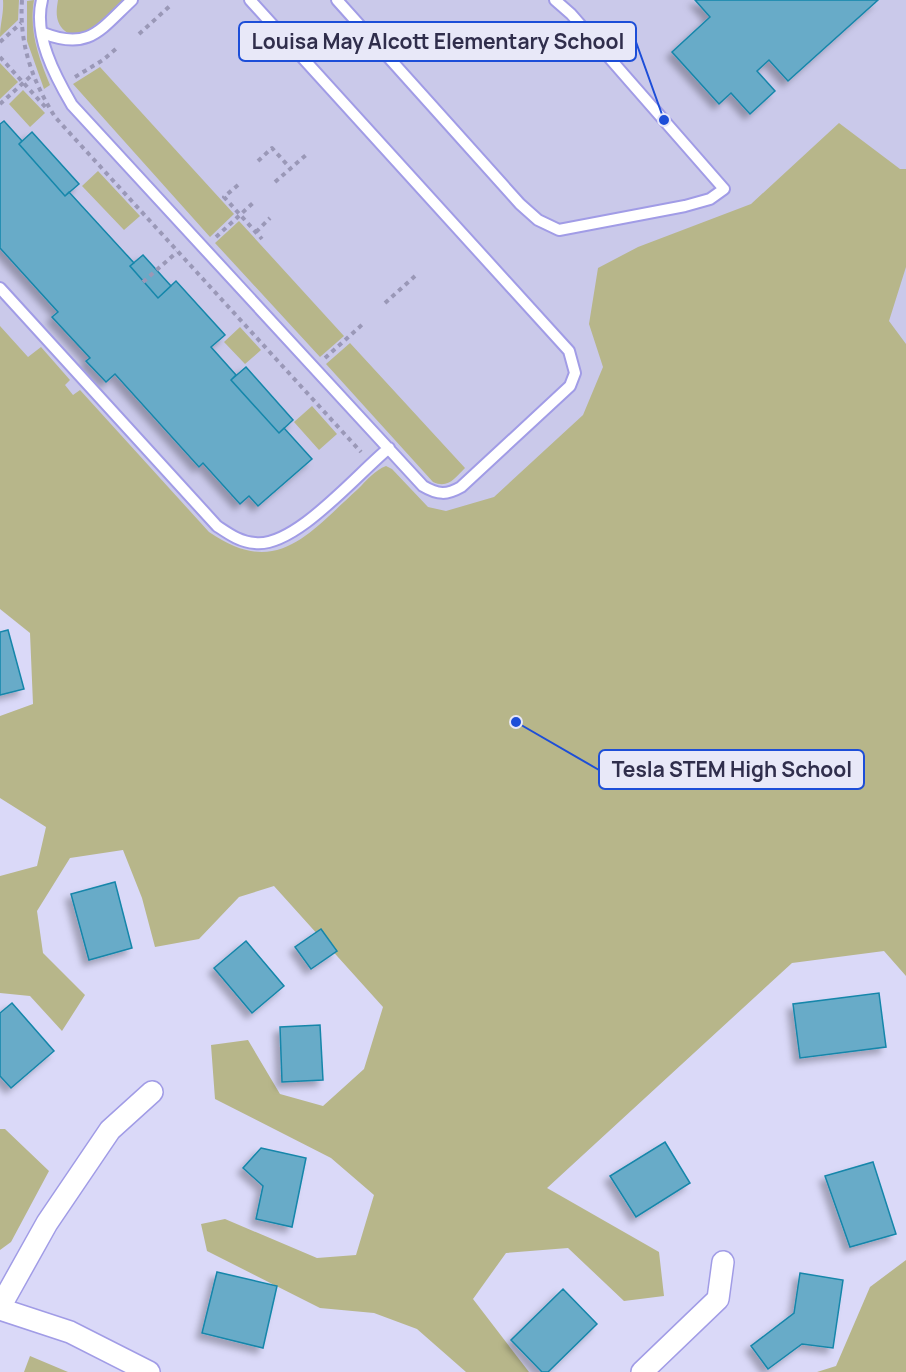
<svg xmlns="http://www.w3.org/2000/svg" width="906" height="1372" viewBox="0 0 906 1372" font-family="Manrope,sans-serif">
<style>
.built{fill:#cac9ea}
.green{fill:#b7b68a}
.building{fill:#67abc8;stroke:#1586aa;stroke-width:1.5;filter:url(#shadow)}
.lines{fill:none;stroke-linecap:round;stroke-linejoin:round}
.lane-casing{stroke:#a19ce6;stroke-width:14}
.street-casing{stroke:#a19ce6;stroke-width:24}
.path{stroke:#9a98b7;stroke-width:4;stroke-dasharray:4.5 4.5;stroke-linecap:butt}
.lane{stroke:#fff;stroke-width:10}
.street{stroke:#fff;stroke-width:21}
.leader{fill:none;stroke:#1d4ed8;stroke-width:2}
.callout-dot{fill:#1d4ed8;stroke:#e8e8f8;stroke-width:2}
.callout{fill:#e8e8f8;stroke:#1d4ed8;stroke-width:2}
.callout-label{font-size:21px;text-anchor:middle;font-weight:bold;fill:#302e4c}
</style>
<defs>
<filter id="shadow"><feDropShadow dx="-5.5" dy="5.5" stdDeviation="3" flood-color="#0004"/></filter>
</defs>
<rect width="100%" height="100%" fill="#dad9f8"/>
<!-- built -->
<path class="built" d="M0,0H906V862L792,962L547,1188L0,582Z"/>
<!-- green -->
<path class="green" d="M3,0H19L18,20L0,37C0,24 4,13 3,0Z
M34,0C29,31 38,56 50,85L44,89L27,41V1Z
M58,0H123C110,11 82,46 65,31C55,22 56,12 58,0Z
M0,63L18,82L0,99Z
M100,67L234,214L210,237L73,84Z
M23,90L45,113L30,127L9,104Z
M839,123L900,169H906V267L889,321L906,344V976L884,951L792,963L547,1188L659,1252L664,1296L624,1301L568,1248L506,1253L473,1299L529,1372H466L417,1329L374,1313L320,1308L207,1251L201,1224L225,1219L317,1258L356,1255L374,1195L331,1158L215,1099L211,1045L248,1040L280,1094L323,1106L364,1069L383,1007L274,886L239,897L199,939L155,947L142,898L123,850L70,858L37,911L43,953L85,995L62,1031L30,996L0,993V876L37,866L46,827L0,798V716L33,704L30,633L0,609V326L28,357L41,347L70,380L65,385L73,395L80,390L209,532C277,579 308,534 358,489C366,481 375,470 386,466L392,469L428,507L446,511L494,497L583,415L603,367L589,324L598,268L638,247L751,204Z
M98,171L140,216L124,230L82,186Z
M239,221L344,336L320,357L215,243Z
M240,327L261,350L245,364L224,342Z
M350,343L465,468C455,478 448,489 433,482L326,364Z
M312,406L337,434L319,450L294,422Z
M0,1129H5L49,1171L11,1242L0,1250Z
M906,1260V1372H817L836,1366L870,1287Z
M30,1356L68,1372H24Z"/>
<!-- building -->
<path class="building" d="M695,0H878L788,81L769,60L757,71L775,91L750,114L731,93L719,104L672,52L710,17Z
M4,121L22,141L19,144L65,196L69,192L134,263L130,266L158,298L176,281L225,335L211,347L236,375L231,380L279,433L284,428L312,459L258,506L249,496L240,504L203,463L199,467L115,374L106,382L86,361L90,358L52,317L58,312L0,248V124Z
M32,132L79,184L65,196L19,144Z
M143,255L171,286L158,298L130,266Z
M246,367L293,420L279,433L231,380Z
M8,630L24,689L0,695V632Z
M115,882L132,948L89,960L71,894Z
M321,929L337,951L311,969L295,947Z
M246,941L284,986L252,1013L214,968Z
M879,993L886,1047L800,1058L793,1004Z
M12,1003L54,1051L11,1088L0,1076V1013Z
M320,1025L323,1080L282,1082L280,1027Z
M665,1142L690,1183L636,1217L610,1176Z
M261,1148L306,1158L292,1227L256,1219L263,1186L243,1168Z
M873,1162L896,1234L850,1247L825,1176Z
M217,1272L277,1286L263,1348L202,1333Z
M800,1273L843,1280L833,1348L802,1344L768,1369L751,1346L794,1313Z
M563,1289L597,1324L548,1372H542L511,1340Z"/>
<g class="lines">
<!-- lane casing -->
<g class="lane-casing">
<path id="lane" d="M42,0C33,35 55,76 72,105L423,486C438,495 447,495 461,487L570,386L575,373L569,351L250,0
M337,0L520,204L538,220L559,230L685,206L710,199L724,189L571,14L555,0
M43,33C89,51 100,30 132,0
M0,288L217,526C229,534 240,542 255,543C295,548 357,474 389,448"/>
</g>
<!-- street casing -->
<g class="street-casing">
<path id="street" d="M0,1307L47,1223L110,1130L152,1092
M0,1309L70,1332L149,1372
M642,1372L718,1299L723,1262"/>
</g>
<!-- path -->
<path class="path" d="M22,0C19,44 32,80 55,117L361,452
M139,34L171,5
M0,42L21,23
M0,57L48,110
M75,77L103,60L117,48
M0,104L32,75
M258,161L272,148L291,169
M275,182L306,155
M238,185L224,197L262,239
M256,232L270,218
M216,237L254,202
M143,282L177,252
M385,303L415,276
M325,358L365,322"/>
<!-- lane -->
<use href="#lane" class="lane"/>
<!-- street -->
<use href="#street" class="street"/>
</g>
<!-- callouts -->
<path class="leader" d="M664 120L636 42M516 722L599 770"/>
<g class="callout-dot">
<circle cx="664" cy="120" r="6"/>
<circle cx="516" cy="722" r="6"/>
</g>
<g class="callout">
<rect x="239" y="22" width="397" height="39" rx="6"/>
<rect x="599" y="750" width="265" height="39" rx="6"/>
</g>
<g class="callout-label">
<text x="438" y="49">Louisa May Alcott Elementary School</text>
<text x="732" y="777">Tesla STEM High School</text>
</g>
</svg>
